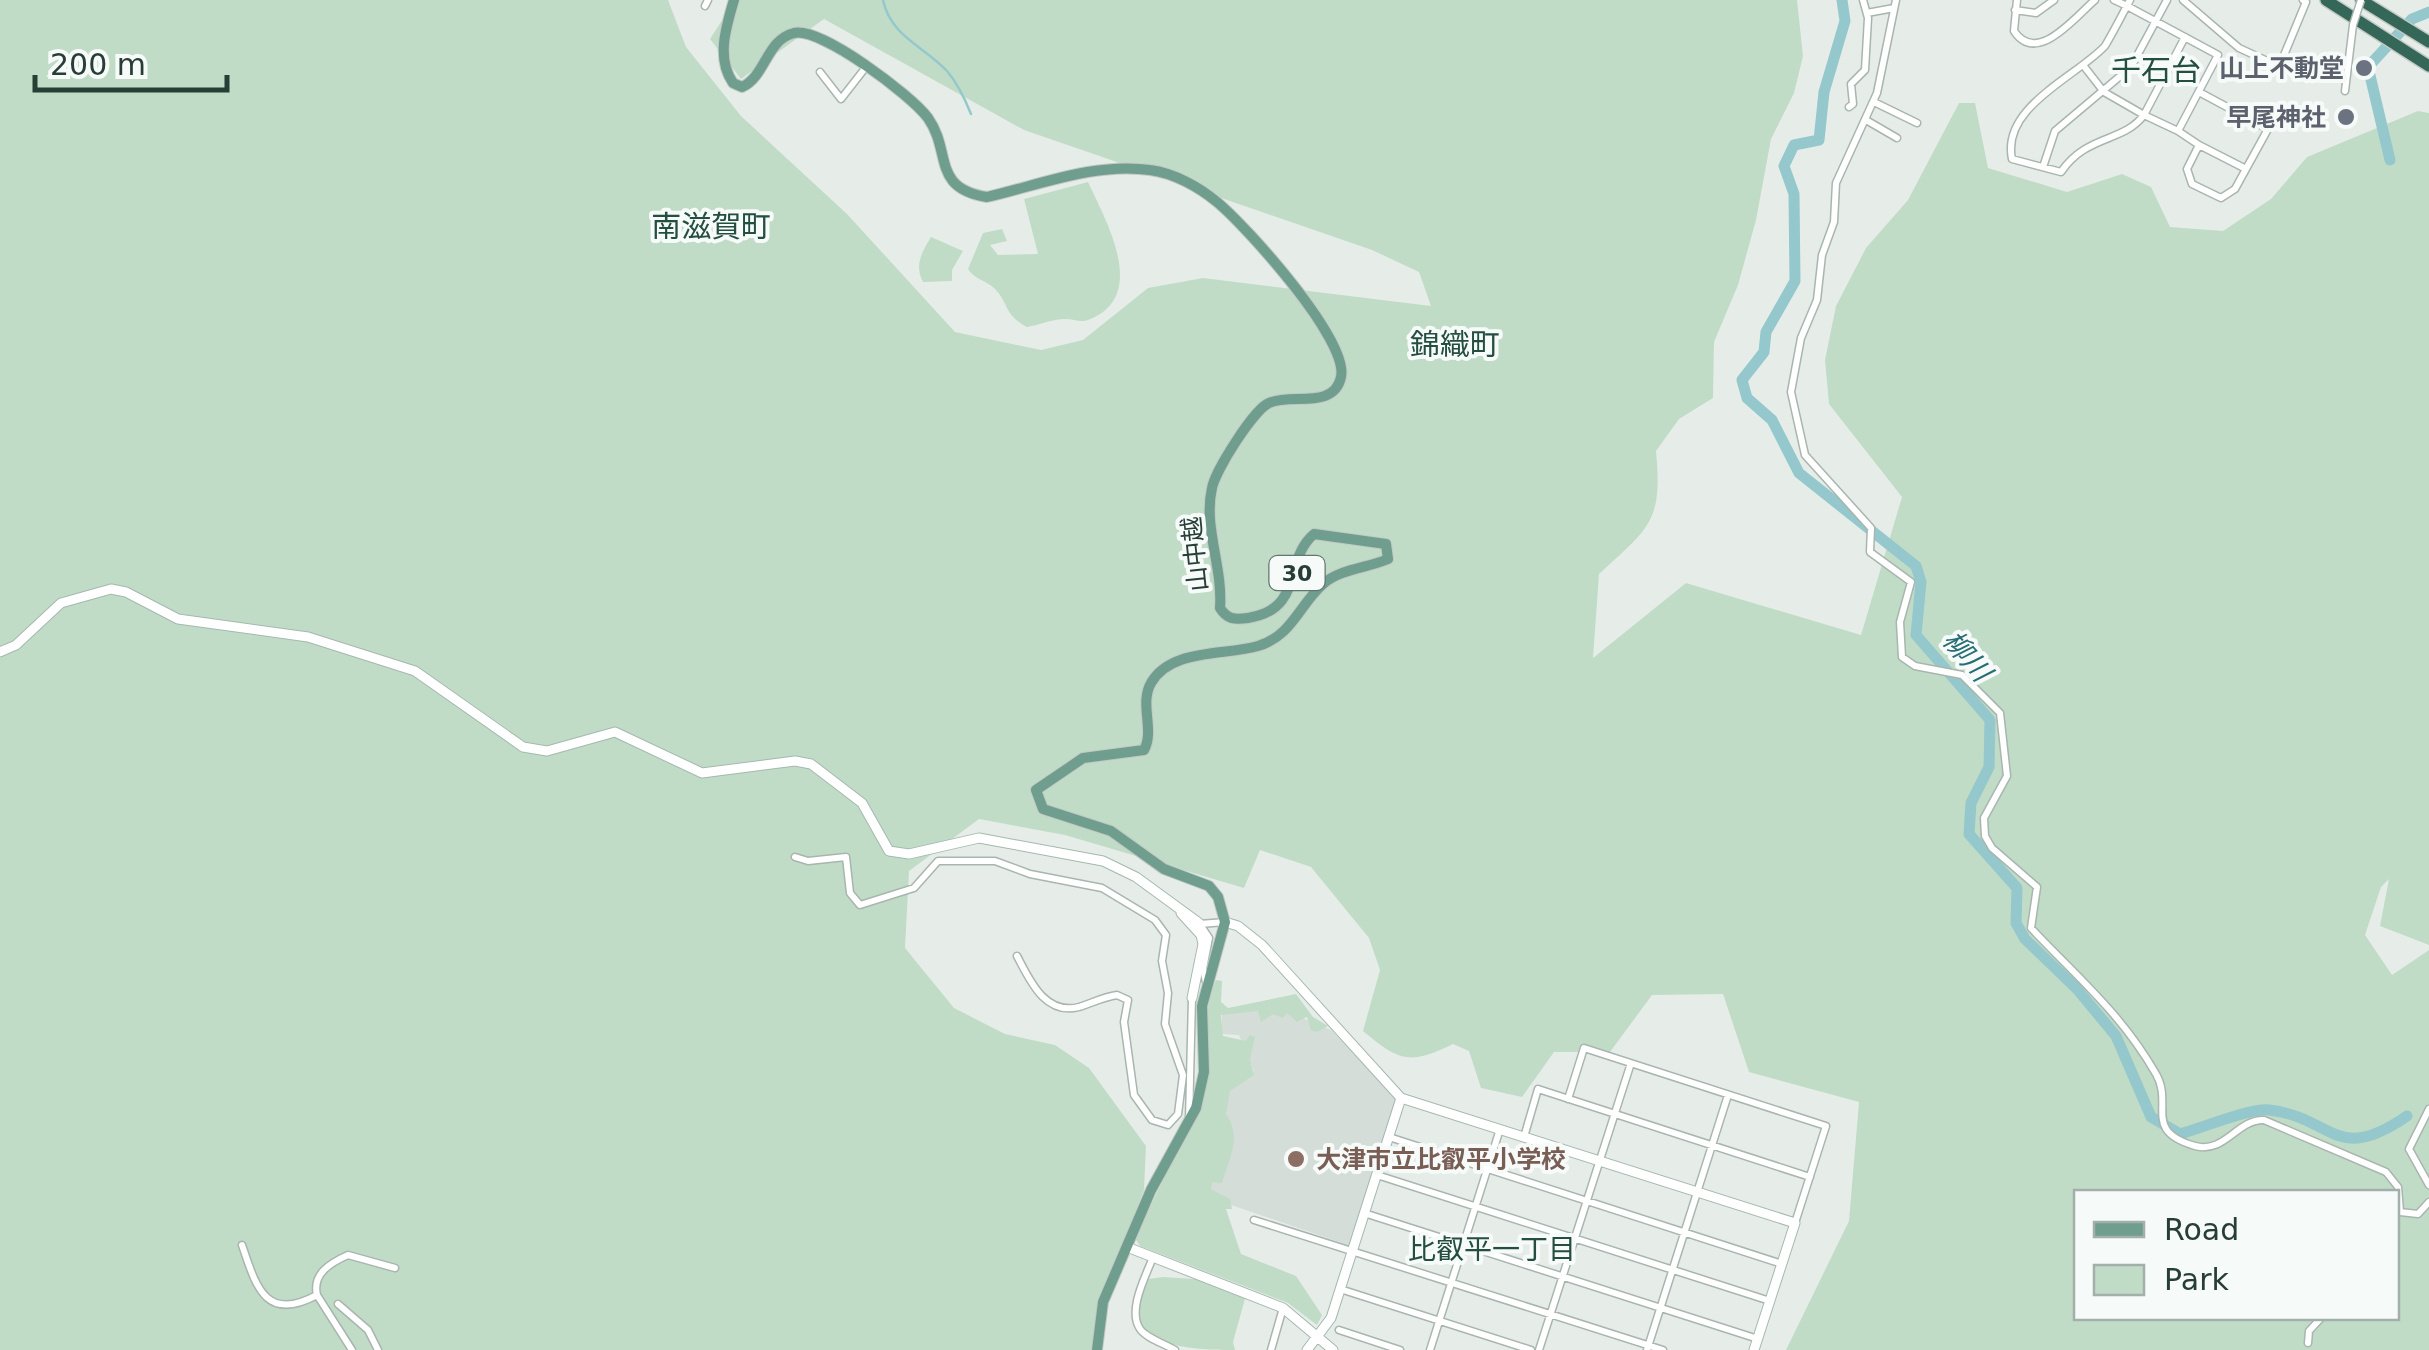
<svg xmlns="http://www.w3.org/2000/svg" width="2429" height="1350" viewBox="0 0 2429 1350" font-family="'DejaVu Sans','Noto Sans JP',sans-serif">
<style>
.built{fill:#d4ddd8}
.green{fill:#c1dcc6;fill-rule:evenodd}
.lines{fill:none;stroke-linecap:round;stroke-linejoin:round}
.stream{stroke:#94c8cc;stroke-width:2.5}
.river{stroke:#94c8cc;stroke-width:11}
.street-casing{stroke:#a9b5af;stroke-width:9}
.secondary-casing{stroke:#a5b8b0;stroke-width:11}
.primary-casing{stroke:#c2c9c6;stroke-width:12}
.highway-casing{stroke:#c2c9c6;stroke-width:14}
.street{stroke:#fff;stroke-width:6}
.secondary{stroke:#fff;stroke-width:9}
.primary{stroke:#6f9e8e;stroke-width:10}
.highway{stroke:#356759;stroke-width:11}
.street-bridge-casing{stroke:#a9b5af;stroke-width:9;stroke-linecap:butt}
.street-bridge{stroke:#fff;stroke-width:6}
.worship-dot{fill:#6b7280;stroke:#f6faf8;stroke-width:4}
.education-dot{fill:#8d6e63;stroke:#f6faf8;stroke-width:4}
.labels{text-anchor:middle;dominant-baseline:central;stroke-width:8;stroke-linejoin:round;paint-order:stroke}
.shield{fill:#f6faf8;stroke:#647670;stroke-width:2.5}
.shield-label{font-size:22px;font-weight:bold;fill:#263e35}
.worship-label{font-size:25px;font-weight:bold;fill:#5b616d;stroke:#f6faf8;text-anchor:end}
.street-label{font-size:25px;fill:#263e35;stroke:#f6faf8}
.education-label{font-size:25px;font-weight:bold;fill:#785e54;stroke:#f6faf8;text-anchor:start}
.water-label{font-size:28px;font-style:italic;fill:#266d74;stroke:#f6faf8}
.neighbourhood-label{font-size:28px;fill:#244e40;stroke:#f6faf8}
.quarter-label{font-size:30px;fill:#244e40;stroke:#f6faf8}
</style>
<rect width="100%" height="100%" fill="#e6ede9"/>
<!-- built -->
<path class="built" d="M1259,1010L1286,1011L1331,1030L1396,1098L1351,1246L1208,1197L1227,1088L1254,1071L1239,1035L1222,1034V1013Z"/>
<!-- green -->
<path class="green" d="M0,0H668L686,47L741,116L847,214L955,332L1041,350L1083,340L1148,288L1203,278L1431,306L1419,272L1372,250L1024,130L824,19L741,79L710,39L735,0H1797L1803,56L1794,93L1771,139L1756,220L1738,285L1714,342L1713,398L1679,419L1656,451C1663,522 1649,528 1599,574L1593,658L1686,583L1861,635L1902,497L1829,404L1825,360L1836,306L1866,248L1908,200L1959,103H1975L1988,168L2067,192L2122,174L2151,187L2170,227L2223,231L2271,199L2307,157L2418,111L2429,113V945L2380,926L2389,879L2381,887L2365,935L2392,975L2429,950V1350H1786L1849,1221L1859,1102L1749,1072L1723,994L1652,995L1610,1052H1554L1522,1097L1481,1088L1469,1051L1453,1044C1410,1065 1400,1062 1363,1031L1380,970L1369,938L1311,867L1260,850L1244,888L1065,835L979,819L909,871L905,948L954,1008L1005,1034L1055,1045L1089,1068L1146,1146L1144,1190L1097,1310L1094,1350H0ZM2076,1192H2396V1318H2076Z
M1088,182C1106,221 1150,297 1088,320C1080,323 1074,319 1065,319C1053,319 1039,325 1027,327C1003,314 1010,305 995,289C986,280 975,280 968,269L983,233L1002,229L1007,241L990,245L998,255L1038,254L1024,199Z
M931,237L963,251L952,270V281L923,282C914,265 922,252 931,237Z
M1216,980L1222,981L1221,1002L1228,1008L1296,994L1313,1017L1328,1026L1317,1032L1311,1030L1307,1017L1297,1022L1287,1013L1283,1018L1273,1014L1261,1022L1258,1011L1221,1015L1223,1036L1246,1041L1250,1035L1255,1037L1250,1059L1254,1075L1230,1091L1226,1114C1242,1137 1230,1157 1222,1183L1212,1182L1211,1189L1230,1199L1232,1209H1226L1241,1254L1296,1276L1322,1315L1317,1325L1288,1303L1140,1246L1135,1238L1202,1099C1213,1058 1198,1019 1216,980Z
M1163,1277L1210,1280L1246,1295L1233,1342L1235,1350C1211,1350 1142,1350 1138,1317C1136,1305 1144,1290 1148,1279Z"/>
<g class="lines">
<!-- stream -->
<path class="stream" d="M883,0C891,37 924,46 947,71C958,84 965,99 971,114"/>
<!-- river -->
<path class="river" d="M1842,0L1845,21L1824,92L1819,140L1794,145L1784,166L1794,194L1795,281L1766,332L1764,352L1742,380L1747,398L1772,420L1799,473L1916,566L1921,582L1916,635L1990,720L1989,767L1971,803L1969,834L2017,888L2016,923L2025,939L2077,989L2116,1036L2151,1117L2180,1134C2202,1128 2249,1108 2269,1110C2333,1117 2335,1166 2407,1116
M2390,160L2368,67L2412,19L2429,12"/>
<!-- street casing -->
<g class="street-casing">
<path id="street" d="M1896,0L1877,93L1836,183L1834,222L1822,255L1817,300L1801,338L1791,392L1805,455L1871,528L1870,552L1911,582L1900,622L1902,657L1915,666L1962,675L2000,713L2007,776L1984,818L1985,836L1992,848L2037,887L2031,928C2077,977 2121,1013 2156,1074C2174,1105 2142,1131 2195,1146C2225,1154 2237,1119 2264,1120L2386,1172L2398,1187L2400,1212L2418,1214L2429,1202
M2017,0L2014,31C2037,66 2075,17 2095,0
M2114,0L2127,6L2218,55L2178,131L2144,115C2123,143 2087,134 2061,172L2012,159C2001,107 2076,77 2105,46C2114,31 2122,15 2130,0
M2183,0L2239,48L2291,72
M705,6L708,0
M2015,10L2036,13L2054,0
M1867,13L1894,8
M2083,65L2104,92L2144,115L2185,37
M2291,71L2282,60L2306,2L2303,0
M820,72L841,99L866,67
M2345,91L2353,25
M2199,92L2268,129L2235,189L2221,198L2192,184L2187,169L2199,145L2246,169
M1874,102L1917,123
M1849,107L1853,104L1851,84L1865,70L1868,18L1863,0
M1866,120L1897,138
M2178,131L2199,145
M2043,167L2055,131L2131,67L2167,0
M795,857L808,861L846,857L850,893L860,905L914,888L938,861H995L1030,874L1102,888L1155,920L1166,935L1162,961L1168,993L1165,1024L1183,1075L1178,1114L1168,1125L1152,1120L1134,1095L1124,1022L1128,1000L1117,995C1103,997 1092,1003 1079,1007C1044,1016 1029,978 1017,956
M1199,923L1209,938L1203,969L1206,982
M1200,924L1225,922
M1568,1099L1584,1048L1826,1126L1795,1223
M2429,1109L2409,1149L2429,1185
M1189,1120L1192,998
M1389,1137L1782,1264
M1524,1137L1538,1089L1810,1177
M1377,1175L1770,1301
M1364,1213L1758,1339
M1254,1220L1663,1350
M242,1245C256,1286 265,1323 317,1295
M1153,1257C1146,1276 1127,1310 1140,1329C1146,1338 1165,1344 1175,1350
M1340,1289L1531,1350
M338,1304L368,1330L378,1350
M1339,1330L1400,1350
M2308,1343L2309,1331L2321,1318
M352,1350L317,1295C312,1274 330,1263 348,1255L395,1268
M1271,1350L1283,1308
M1430,1350L1500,1129
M1539,1350L1631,1063
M1647,1350L1728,1095"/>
</g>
<!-- secondary casing -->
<g class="secondary-casing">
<path id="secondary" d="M0,652L16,645L61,603L111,589L126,592L178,619L308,637L415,671L523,747L547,751L615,732L702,773L795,761L811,764L862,803L889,851L909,854L979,838L1103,861L1136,877L1199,923
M1181,913L1201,935L1203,944L1192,998
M1225,922L1238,926L1262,945L1401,1098L1795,1223L1754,1350
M1127,1247L1283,1308L1333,1350
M1307,1350L1331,1318L1401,1098"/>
</g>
<!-- primary casing -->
<g class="primary-casing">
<path id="primary" d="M734,0C726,27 716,58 733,83L742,87C766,76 766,40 794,33C821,27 911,95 928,118C952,152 931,188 987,197C1039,185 1096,162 1150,170C1174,173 1199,187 1217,202C1247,227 1349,340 1341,377C1334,410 1291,393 1269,403C1254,409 1215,471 1212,488C1203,527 1223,566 1220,608C1227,619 1234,620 1248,618C1305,609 1283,560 1314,534L1386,544L1388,559C1368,568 1339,569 1323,584C1299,605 1292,636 1258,646C1225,656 1171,648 1151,683C1139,704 1155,730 1144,750L1083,758L1036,790L1043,809L1111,831L1164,869L1209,886L1218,897L1225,922L1202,1006L1204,1072L1196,1108L1151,1190L1103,1302L1097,1350"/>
</g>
<!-- highway casing -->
<g class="highway-casing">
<path id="highway" d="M2326,0L2429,66
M2361,0L2429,42"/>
</g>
<!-- street -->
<use href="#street" class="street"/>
<!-- secondary -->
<use href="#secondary" class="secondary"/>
<!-- primary -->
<use href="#primary" class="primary"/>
<!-- highway -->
<use href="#highway" class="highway"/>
<!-- street-bridge casing -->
<g class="street-bridge-casing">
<path id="street-bridge" d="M2353,25L2361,0"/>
</g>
<!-- street-bridge -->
<use href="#street-bridge" class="street-bridge"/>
</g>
<!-- markers -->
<g class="worship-dot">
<circle cx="2364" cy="68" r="10"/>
<circle cx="2346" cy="117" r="10"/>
</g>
<circle class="education-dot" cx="1296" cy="1159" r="10"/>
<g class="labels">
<!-- shield labels -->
<rect class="shield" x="1269.5" y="556" width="55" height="34" rx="8"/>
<g class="shield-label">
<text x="1297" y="573">30</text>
</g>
<!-- worship labels -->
<g class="worship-label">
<text x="2344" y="68">山上不動堂</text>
<text x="2326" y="117">早尾神社</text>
</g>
<!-- street labels -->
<g class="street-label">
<text transform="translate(1195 554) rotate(-96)">山中越</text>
</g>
<!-- education labels -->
<g class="education-label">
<text x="1316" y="1159">大津市立比叡平小学校</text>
</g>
<!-- water labels -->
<g class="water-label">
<text transform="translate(1967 656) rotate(49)">柳川</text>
</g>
<!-- neighbourhood labels -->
<g class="neighbourhood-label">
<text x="1492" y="1249">比叡平一丁目</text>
</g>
<!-- quarter labels -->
<g class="quarter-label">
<text x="2156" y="70">千石台</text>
<text x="711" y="226">南滋賀町</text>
<text x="1455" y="344">錦織町</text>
</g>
</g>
<!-- legend -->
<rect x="2074" y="1190" width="325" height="130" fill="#f6faf8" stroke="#a3afaa" stroke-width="2.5"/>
<rect x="2094" y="1222" width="50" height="15" fill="#6f9e8e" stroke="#a3afaa" stroke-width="2.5"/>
<text x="2164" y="1240" font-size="30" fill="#263e35">Road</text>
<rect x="2094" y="1265" width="50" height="30" fill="#c1dcc6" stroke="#a3afaa" stroke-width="2.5"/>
<text x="2164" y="1290" font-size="30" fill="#263e35">Park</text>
<!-- scale -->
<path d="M35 75v15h192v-15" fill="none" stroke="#263e35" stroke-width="5"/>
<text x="50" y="75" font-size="30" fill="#263e35" stroke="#f6faf8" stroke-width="8" paint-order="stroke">200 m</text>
</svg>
